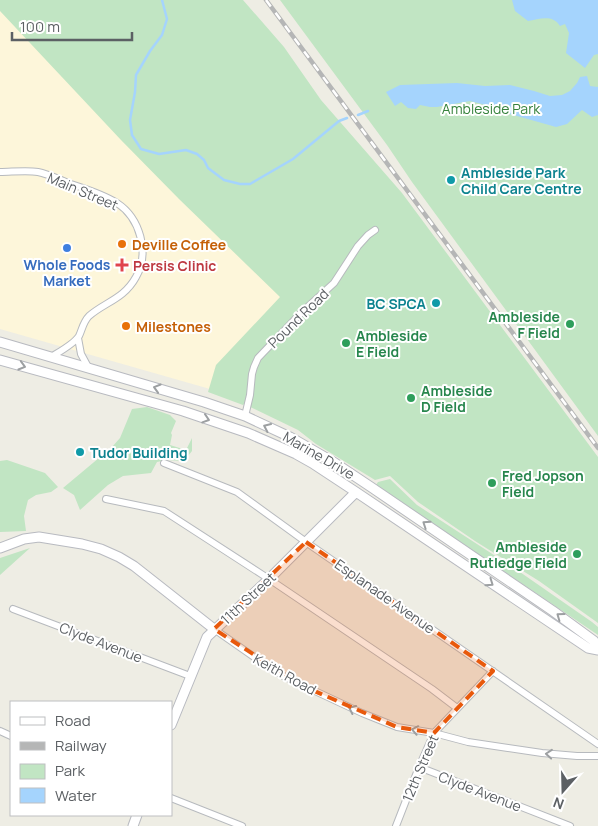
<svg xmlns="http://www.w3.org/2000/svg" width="598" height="826" viewBox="0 0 598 826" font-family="Manrope,sans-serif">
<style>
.commercial{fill:#fdf6da}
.green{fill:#c1e5c3}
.water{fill:#a5d4fd}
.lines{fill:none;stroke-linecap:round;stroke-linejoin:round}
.stream{stroke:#a5d4fd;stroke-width:2.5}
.street-casing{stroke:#b7babe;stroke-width:8}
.secondary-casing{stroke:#b8bac0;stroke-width:11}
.street{stroke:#fff;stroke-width:6}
.secondary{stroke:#fff;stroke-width:9}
.rail-casing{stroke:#b5b6b6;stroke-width:4.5}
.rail{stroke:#fff;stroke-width:2.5;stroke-dasharray:8;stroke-linecap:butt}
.oneway{stroke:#9da0a2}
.marked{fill:#e8590c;fill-opacity:0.2;stroke:#e8590c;stroke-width:4;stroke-dasharray:10 6;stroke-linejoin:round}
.culture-dot{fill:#0f9aa8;stroke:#fff;stroke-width:2}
.food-dot{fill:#e8710a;stroke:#fff;stroke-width:2}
.shop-dot{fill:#3f7fe0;stroke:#fff;stroke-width:2}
.health-dot{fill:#e0444e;stroke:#fff;stroke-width:2}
.leisure-dot{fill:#2e9e5b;stroke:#fff;stroke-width:2}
.labels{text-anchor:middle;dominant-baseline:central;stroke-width:4;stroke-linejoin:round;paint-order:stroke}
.park-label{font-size:14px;fill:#36823d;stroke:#fff}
.culture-label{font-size:14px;font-weight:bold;fill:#0d838f;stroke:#fff;text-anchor:start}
.street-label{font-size:14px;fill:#5c6064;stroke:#fff}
.food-label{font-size:14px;font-weight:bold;fill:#c56008;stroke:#fff;text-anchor:start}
.shop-label{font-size:14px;font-weight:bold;fill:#366cbe;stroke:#fff}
.health-label{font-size:14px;font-weight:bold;fill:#be3a42;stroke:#fff;text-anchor:start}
.leisure-label{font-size:14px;font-weight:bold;fill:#27864d;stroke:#fff;text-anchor:start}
</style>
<rect width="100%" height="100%" fill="#eeede4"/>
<!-- commercial -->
<path class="commercial" d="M0,0L291,301L210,389L0,329Z"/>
<!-- green -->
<path class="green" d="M0,0H243L284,47L321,100L402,193L598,457V623L539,581L475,541L418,502L390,476L375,480L316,444L298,430L244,404L243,405L208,392L216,365L280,297L179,199L121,140L0,11Z
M280,0H598V436L412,182L387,145Z
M147,407L170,415L176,421L171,433L172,435L170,445L186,450L192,438V451L184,461L167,460L157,462L151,473L123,476L108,485L80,510L74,495L63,488L112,447L120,438L132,409Z
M7,460L45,473L58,487L51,492L36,495L28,500L24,516L26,531L0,532V461Z
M390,479L417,505L517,570L592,622L598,627V635L376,485L378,482Z
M30,548L0,575V558Z"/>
<!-- water -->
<path class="water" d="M512,0H598V54L594,55L585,68L566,53L569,33L565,24L560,26C553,14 539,19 528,21L515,11Z
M587,76L590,86L598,87V115L592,117L582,110L567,124L556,127L510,114L498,108L470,101L437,107H430L420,105L416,109L408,108L401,102L395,106L386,92L400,85L457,83L485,86L510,85L534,91L550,96L562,95L570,91L577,83L580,77Z"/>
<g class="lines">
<!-- stream -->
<path class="stream" d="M162,0L167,19L162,35L150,51L136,75L135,92L130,120L132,135L141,149L159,154L186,150L197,154L204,160L208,168L224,180L240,184H250L293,159L339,121L347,118
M358,115L368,111"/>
<!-- street casing -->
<g class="street-casing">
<path id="street" d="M0,172C11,172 27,170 38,172C49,174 60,180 71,184C86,189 103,194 117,203C140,218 150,253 136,277C124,299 105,302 89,316C83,322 82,330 79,336C74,344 59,352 51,357
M78,338L81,354L88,367
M245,416L250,395L252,374L254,367L258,358L301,313L334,283L358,246L368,235L375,230
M164,463L237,492L313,547L598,744
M106,499L164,511L269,579L432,689L457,708
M13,609L190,676
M214,629L267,666L285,677L362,713L397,727L434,733L468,742L508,748L542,753L577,756H598
M0,731L11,736
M419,767L570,826
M171,798L242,826
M396,826L419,767L434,733L493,671"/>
</g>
<!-- secondary casing -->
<g class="secondary-casing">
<path id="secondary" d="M0,342L204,402L245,416L290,437L335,463L371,487L553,611L594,641L598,647
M0,360L183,411L248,433L296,454L312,463L356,492L588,648L598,650
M0,548L24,539L39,537L82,544L101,549L119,557L134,566L214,629
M171,725L207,637L269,579L356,492
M133,826L137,815"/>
</g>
<!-- street -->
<use href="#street" class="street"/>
<!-- secondary -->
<use href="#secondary" class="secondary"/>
<!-- rail casing -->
<g class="rail-casing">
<path id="rail" d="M266,0L598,448"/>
</g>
<!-- rail -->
<use href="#rail" class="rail"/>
</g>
<!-- one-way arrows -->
<defs><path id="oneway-chevron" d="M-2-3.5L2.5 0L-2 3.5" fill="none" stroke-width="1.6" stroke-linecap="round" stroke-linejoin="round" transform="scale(1.25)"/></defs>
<g class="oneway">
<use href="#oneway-chevron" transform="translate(22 366) rotate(16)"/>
<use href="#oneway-chevron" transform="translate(157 388) rotate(-163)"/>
<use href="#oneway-chevron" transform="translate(206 419) rotate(18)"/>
<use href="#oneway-chevron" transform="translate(267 427) rotate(-155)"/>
<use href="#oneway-chevron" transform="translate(426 524) rotate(-146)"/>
<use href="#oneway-chevron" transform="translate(490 583) rotate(35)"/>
<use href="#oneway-chevron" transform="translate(560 616) rotate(-144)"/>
<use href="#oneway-chevron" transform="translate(352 709) rotate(-155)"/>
<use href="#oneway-chevron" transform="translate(415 730) rotate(-169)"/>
<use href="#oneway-chevron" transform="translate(549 754) rotate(-175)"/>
</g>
<!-- marked area -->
<path class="marked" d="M306,542L493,671L434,733L397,727L303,686L214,629Z"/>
<!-- markers -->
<g class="culture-dot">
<circle cx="451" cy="180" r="5"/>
<circle cx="436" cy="303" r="5"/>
<circle cx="80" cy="452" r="5"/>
</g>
<g class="food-dot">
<circle cx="122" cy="244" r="5"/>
<circle cx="126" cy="326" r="5"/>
</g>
<circle class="shop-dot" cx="67" cy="248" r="5"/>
<path class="health-dot" d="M119.5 257.5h5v5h5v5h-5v5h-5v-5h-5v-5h5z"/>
<g class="leisure-dot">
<circle cx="570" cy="324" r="5"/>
<circle cx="346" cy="343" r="5"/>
<circle cx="411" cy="398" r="5"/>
<circle cx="492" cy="483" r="5"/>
<circle cx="577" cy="554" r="5"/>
</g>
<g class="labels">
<!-- park labels -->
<g class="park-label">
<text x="491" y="108">Ambleside Park</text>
</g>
<!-- culture labels -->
<g class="culture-label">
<text x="461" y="172">Ambleside Park<tspan x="461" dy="16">Child Care Centre</tspan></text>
<text x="426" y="303" text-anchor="end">BC SPCA</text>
<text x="90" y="452">Tudor Building</text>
</g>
<!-- street labels -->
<g class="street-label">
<text transform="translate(83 191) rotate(23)">Main Street</text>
<text transform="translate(298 318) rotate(-44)">Pound Road</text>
<text transform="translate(319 455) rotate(30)">Marine Drive</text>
<text transform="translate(385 596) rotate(35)">Esplanade Avenue</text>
<text transform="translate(248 598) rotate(-43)">11th Street</text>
<text transform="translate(101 642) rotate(21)">Clyde Avenue</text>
<text transform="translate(285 674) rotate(29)">Keith Road</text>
<text transform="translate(420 768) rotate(-67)">12th Street</text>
<text transform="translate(480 791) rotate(21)">Clyde Avenue</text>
</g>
<!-- food labels -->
<g class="food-label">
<text x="132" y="244">Deville Coffee</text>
<text x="136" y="326">Milestones</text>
</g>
<!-- shop labels -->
<g class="shop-label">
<text x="67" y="264">Whole Foods<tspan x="67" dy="16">Market</tspan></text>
</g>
<!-- health labels -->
<g class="health-label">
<text x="133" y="265">Persis Clinic</text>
</g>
<!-- leisure labels -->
<g class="leisure-label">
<text x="560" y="316" text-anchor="end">Ambleside<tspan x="560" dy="16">F Field</tspan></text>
<text x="356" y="335">Ambleside<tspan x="356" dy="16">E Field</tspan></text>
<text x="421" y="390">Ambleside<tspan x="421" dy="16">D Field</tspan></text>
<text x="502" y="475">Fred Jopson<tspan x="502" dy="16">Field</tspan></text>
<text x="567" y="546" text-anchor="end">Ambleside<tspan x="567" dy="16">Rutledge Field</tspan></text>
</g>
</g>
<!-- legend -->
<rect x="10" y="701" width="162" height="115" fill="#ffffff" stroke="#bebfc1"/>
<rect x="20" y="717" width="25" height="8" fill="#ffffff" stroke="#bebfc1"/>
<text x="55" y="726" font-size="15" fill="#5c6064">Road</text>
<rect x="20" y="742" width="25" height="8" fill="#b5b6b6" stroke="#bebfc1"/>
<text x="55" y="751" font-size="15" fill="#5c6064">Railway</text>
<rect x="20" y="764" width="25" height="15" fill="#c1e5c3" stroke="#bebfc1"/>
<text x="55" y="776" font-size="15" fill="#5c6064">Park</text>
<rect x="20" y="788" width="25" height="15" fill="#a5d4fd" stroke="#bebfc1"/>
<text x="55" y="801" font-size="15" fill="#5c6064">Water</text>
<!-- north arrow -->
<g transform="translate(563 791) rotate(200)" stroke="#ffffff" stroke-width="4" paint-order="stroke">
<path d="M0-4L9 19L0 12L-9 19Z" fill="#5c6064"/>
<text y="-8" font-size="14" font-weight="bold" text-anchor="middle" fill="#5c6064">N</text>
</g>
<!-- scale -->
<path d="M12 32v8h120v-8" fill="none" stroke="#5c6064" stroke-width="2.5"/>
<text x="20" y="32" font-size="15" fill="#5c6064" stroke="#ffffff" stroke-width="4" paint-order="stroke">100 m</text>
</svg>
